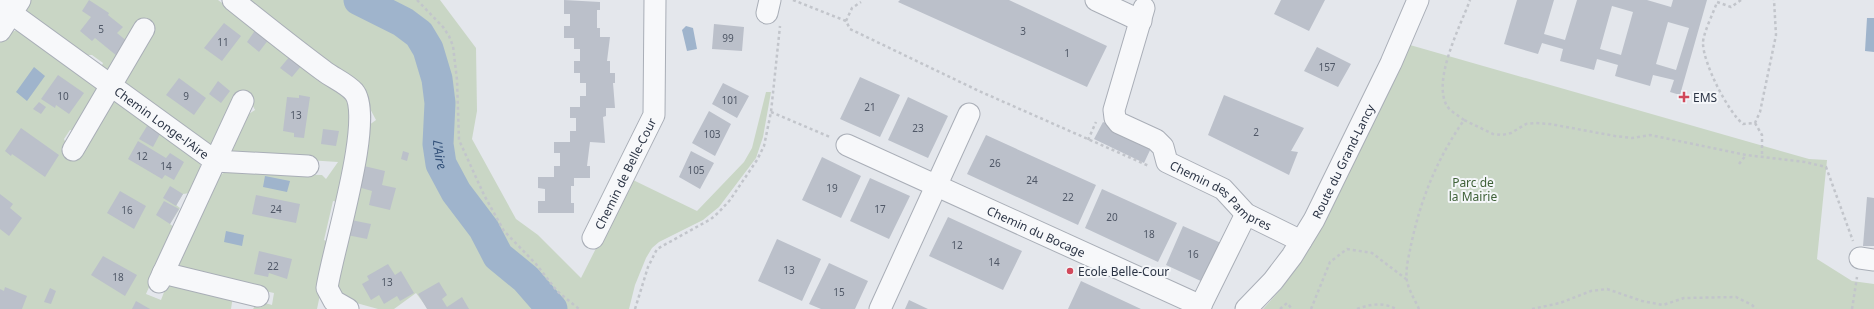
<svg xmlns="http://www.w3.org/2000/svg" width="1874" height="309" viewBox="0 0 1874 309" font-family="'Noto Sans',sans-serif">
<style>
.green{fill:#c9d6c5}
.water{fill:#9fb4cc}
.lines{fill:none;stroke-linecap:round;stroke-linejoin:round}
.river{stroke:#9fb4cc;stroke-width:31}
.building{fill:#bbc0ca;fill-rule:evenodd}
.minor-casing{stroke:#a9aeb7;stroke-width:23}
.path{stroke:#c2c5cb;stroke-width:2.5;stroke-dasharray:3 3;stroke-linecap:butt}
.minor{stroke:#f7f8fa;stroke-width:21}
.poi-dot{fill:#d1495b;stroke:#f4f6f9;stroke-width:1.5}
.labels{text-anchor:middle;dominant-baseline:central;stroke-width:4;stroke-linejoin:round;paint-order:stroke}
.number-label{font-size:10px;fill:#4f5766}
.poi-label{font-size:12px;fill:#2b3445;stroke:#f4f6f9;text-anchor:start}
.street-label{font-size:12px;fill:#2b3445;stroke:#f4f6f9}
.park-label{font-size:12px;fill:#3f6138;stroke:#f4f6f9}
.water-label{font-size:13px;font-style:italic;fill:#34527a;stroke:#f4f6f9}
</style>
<rect width="100%" height="100%" fill="#e4e7ec"/>
<!-- green -->
<path class="green" d="M27,0H218L352,99L342,203L333,201L324,240L331,243L317,309H253L258,301L272,305L274,293L182,273L178,261L215,179L225,172L322,175L326,179L338,162L233,155L229,147L241,119L255,110L249,98L220,144L210,146L126,84L125,72L107,71L101,67L103,63L92,55H85L26,13L24,4Z
M243,0H440L476,48L477,111L472,139L516,219L538,235L581,278L631,179L697,211L744,162L752,148L766,92H771L763,137L756,158L719,207L703,220L659,242L652,248L646,258L635,285L629,309H428L416,293L394,309H378L342,299L333,286L365,128L376,120L358,86Z
M21,29L98,87L78,130H70L64,139L68,148L111,98L199,159L201,168L190,193L183,194L176,205L180,208L170,224L175,228L146,294L161,300L166,287L179,282L233,296L231,309H0V43L5,34Z
M1410,45L1809,159L1827,160L1817,259L1852,281L1874,284V309H1263L1282,288L1340,186Z"/>
<!-- water -->
<path class="water" d="M1867,18H1874V52L1865,51Z
M686,26L693,28L697,49L687,51L682,30Z
M34,67L45,76L27,101L16,92Z
M265,176L290,181L287,192L263,187Z
M226,231L244,235L242,246L224,242Z"/>
<g class="lines">
<!-- river -->
<path class="river" id="s1" d="M359,0L403,22L419,34L428,49L437,79L440,103L438,144L441,164L456,192L484,229L498,256L526,279L552,309"/>
</g>
<!-- building -->
<path class="building" d="M89,0L109,13L108,15L123,27L117,33L128,42L117,56L95,38L92,41L80,31L91,17L82,11Z
M564,0L600,2V10H597V28H600V37H610L607,61H610V73H615V83H613L615,108H606V116L603,117L605,143L590,142L587,166H590V178H574V186H571V203H574V213H538V201H545V189L538,188V177H554V166H560V153H554V142H570V131H576V118H570V107H580V96H586V83H580V73H574V61H580V49H574V38H564V26H570V14H564Z
M900,0H1009L1107,46L1087,87L898,2Z
M1281,0H1325L1309,31L1274,14Z
M1517,0H1554L1544,34L1565,40L1577,0H1647L1671,7L1673,0H1707L1680,95L1670,92L1674,80L1653,75L1650,86L1615,76L1618,65L1597,59L1594,70L1560,61L1563,49L1542,43L1538,54L1504,44ZM1612,6L1633,12L1621,55L1600,49ZM1668,22L1689,28L1676,70L1656,64Z
M224,23L241,36L222,61L204,48Z
M714,24L744,27L742,51L712,49Z
M256,29L269,39L259,52L247,42Z
M1317,47L1351,64L1338,87L1304,71Z
M290,56L302,65L292,77L280,68Z
M58,75L84,93L69,114L56,105L55,108L41,99Z
M860,77L900,95L880,137L840,119Z
M179,78L206,98L194,115L166,95Z
M218,81L230,91L221,103L209,94Z
M723,83L749,96L737,118L712,104Z
M299,95L310,97L304,138L294,137V133L283,131L287,97L299,98Z
M1224,95L1304,128L1291,151L1298,152L1289,175L1208,135Z
M908,97L948,116L928,158L888,140Z
M39,102L46,107L41,114L33,109Z
M709,111L731,124L715,156L692,143Z
M1103,122L1152,146L1144,163L1094,139Z
M147,126L160,134L153,147L139,139Z
M21,128L59,155L45,177L12,154L11,156L5,151Z
M323,129L339,131L336,146L321,144Z
M986,135L1096,185L1078,225L967,174Z
M138,141L166,158L170,153L184,162L174,180L165,175L162,179L128,159Z
M403,151L409,153L407,161L401,159Z
M691,151L714,163L700,189L679,177Z
M822,157L861,176L841,218L802,200Z
M364,166L385,171L382,185L396,188L390,210L369,205L372,191L358,187Z
M870,178L910,196L889,239L850,221Z
M170,186L183,194L176,206L163,198Z
M1102,189L1177,223L1158,262L1085,228Z
M120,191L146,206L134,229L107,213Z
M0,194L13,204L10,208L22,218L9,236L0,229Z
M256,195L300,204L296,223L252,214Z
M1867,197L1874,198V246H1863Z
M164,201L179,209L170,224L156,215Z
M948,217L1022,251L1003,290L929,256Z
M351,220L371,224L367,239L347,235Z
M1183,226L1221,243L1203,282L1166,265Z
M777,239L821,259L802,301L758,281Z
M259,251L292,259L287,279L269,273L268,277L254,274Z
M103,256L137,275L125,296L91,275Z
M829,263L868,281L855,309H821L809,304Z
M388,264L395,275L401,271L414,293L400,301L397,296L384,304L379,295L371,300L362,284L369,280L367,276Z
M1081,281L1141,309H1068Z
M439,282L447,295L442,299L447,307L462,297L469,309H427L418,294Z
M5,287L27,296L22,309H0V289L4,291Z
M50,288L56,291L51,304L44,302Z
M909,300L928,309H905Z
M136,301L150,309H132Z"/>
<g class="lines">
<!-- minor casing -->
<g class="minor-casing">
<g id="minor">
<path d="M233,0C263,24 293,48 324,71C333,78 346,83 354,92C375,117 332,252 327,288L334,301L348,309"/>
<path d="M1096,0L1141,21"/>
<path id="s2" d="M0,5L215,161"/>
<path id="s3" d="M1144,8L1114,110L1115,118L1119,123L1156,140L1163,147L1167,162L1223,189L1246,214L1301,241"/>
<path d="M767,13L770,0"/>
<path d="M0,31L20,0"/>
<path id="s4" d="M847,145L1201,306"/>
<path d="M73,150L144,29"/>
<path d="M215,161L308,166"/>
<path id="s5" d="M593,238L654,115L655,0"/>
<path d="M1860,258L1874,260"/>
<path d="M163,273L258,296"/>
<path d="M159,282L243,101"/>
<path d="M880,309L969,114"/>
<path d="M1199,309L1246,214"/>
<path id="s6" d="M1246,309L1273,281L1292,256L1314,220L1391,63L1418,0"/>
</g>
</g>
<!-- path -->
<path class="path" d="M417,0L443,27L449,36L453,46L457,80L459,140L484,195L504,231L536,264L557,291L579,309
M793,0L846,21L850,29L979,91L1149,166
M1741,0L1731,7L1717,2C1714,12 1703,33 1703,43C1703,63 1728,112 1743,124L1755,123L1760,112L1776,35L1774,0
M846,21L852,8L861,2
M771,112L830,137
M1464,120C1459,116 1450,111 1447,106C1432,80 1460,27 1470,0
M1755,123L1762,135V157
M1088,140L1096,122
M1739,164L1746,155
M635,309L648,267L657,249L711,219L719,212L730,200L757,160L764,146L771,112L780,26
M1280,309L1287,303L1292,309
M1311,309L1330,262L1347,249L1372,253L1406,279
M1357,309C1370,304 1383,302 1396,309
M1419,309C1415,300 1409,291 1407,281C1405,269 1409,256 1411,245C1421,198 1437,159 1464,120L1493,134L1502,135L1511,133L1526,124L1535,123L1550,124L1615,136L1632,138L1650,135L1746,155L1805,162L1826,167L1853,241
M1532,309L1560,303L1591,291L1607,289L1642,301L1663,305L1684,298L1736,297L1752,305L1756,309
M1852,309L1857,277"/>
<!-- minor -->
<use href="#minor" class="minor"/>
</g>
<!-- markers -->
<g class="poi-dot">
<path d="M1682 91h4v4h4v4h-4v4h-4v-4h-4v-4h4z"/>
<circle cx="1070" cy="271" r="4"/>
</g>
<g class="labels">
<!-- number labels -->
<g class="number-label">
<text x="101" y="29">5</text>
<text x="1023" y="31">3</text>
<text x="728" y="38">99</text>
<text x="223" y="42">11</text>
<text x="1067" y="53">1</text>
<text x="1327" y="67">157</text>
<text x="63" y="96">10</text>
<text x="186" y="96">9</text>
<text x="730" y="100">101</text>
<text x="870" y="107">21</text>
<text x="296" y="115">13</text>
<text x="918" y="128">23</text>
<text x="1256" y="132">2</text>
<text x="712" y="134">103</text>
<text x="142" y="156">12</text>
<text x="995" y="163">26</text>
<text x="166" y="166">14</text>
<text x="696" y="170">105</text>
<text x="1032" y="180">24</text>
<text x="832" y="188">19</text>
<text x="1068" y="197">22</text>
<text x="276" y="209">24</text>
<text x="880" y="209">17</text>
<text x="127" y="210">16</text>
<text x="1112" y="217">20</text>
<text x="1149" y="234">18</text>
<text x="957" y="245">12</text>
<text x="1193" y="254">16</text>
<text x="994" y="262">14</text>
<text x="273" y="266">22</text>
<text x="789" y="270">13</text>
<text x="118" y="277">18</text>
<text x="387" y="282">13</text>
<text x="839" y="292">15</text>
</g>
<!-- poi labels -->
<g class="poi-label">
<text x="1693" y="97">EMS</text>
<text x="1078" y="271">Ecole Belle-Cour</text>
</g>
<!-- street labels -->
<g class="street-label">
<text stroke="none"><textPath href="#s2" startOffset="200">Chemin Longe-l'Aire</textPath></text>
<text stroke="none"><textPath href="#s6" startOffset="178">Route du Grand-Lancy</textPath></text>
<text stroke="none"><textPath href="#s5" startOffset="72">Chemin de Belle-Cour</textPath></text>
<text stroke="none"><textPath href="#s3" startOffset="251">Chemin des Pampres</textPath></text>
<text stroke="none"><textPath href="#s4" startOffset="208">Chemin du Bocage</textPath></text>
</g>
<!-- park labels -->
<g class="park-label">
<text x="1473" y="182">Parc de<tspan x="1473" dy="14">la Mairie</tspan></text>
</g>
<!-- water labels -->
<g class="water-label">
<text stroke="none"><textPath href="#s1" startOffset="194">L'Aire</textPath></text>
</g>
</g>
</svg>
